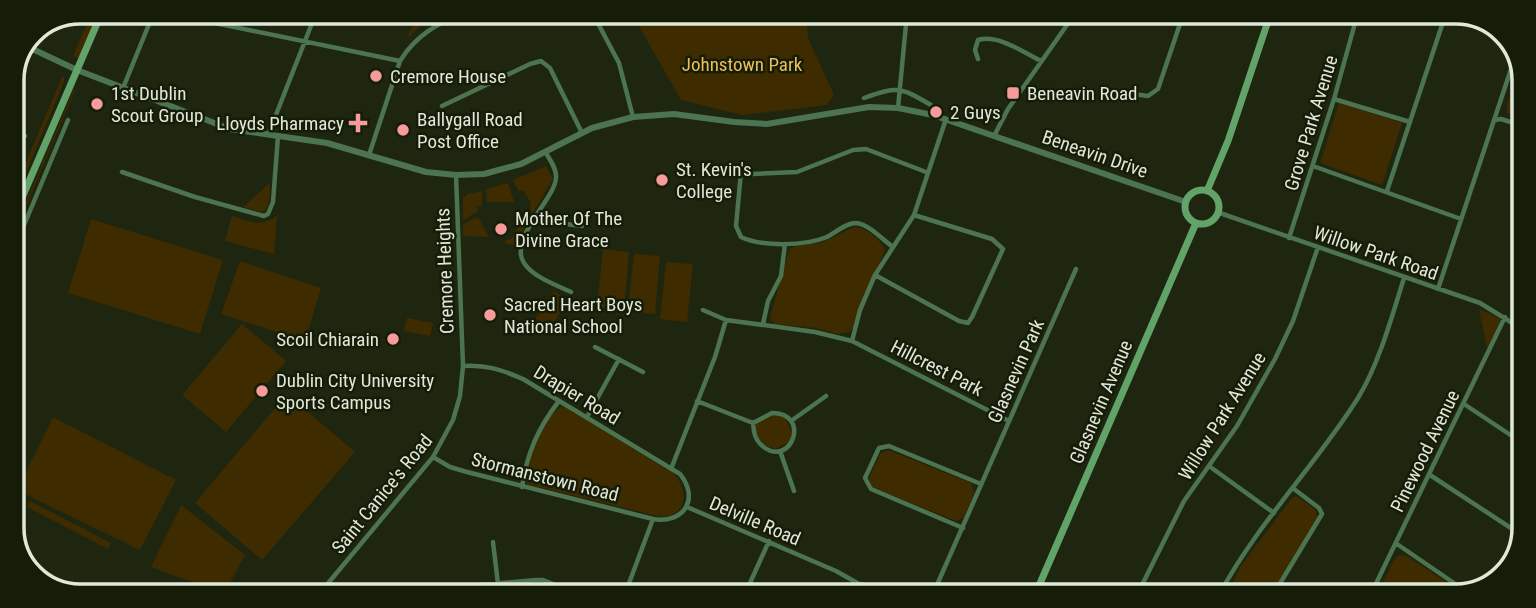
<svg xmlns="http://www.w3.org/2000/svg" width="1536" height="608" viewBox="0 0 1536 608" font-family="'Roboto Condensed',sans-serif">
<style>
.green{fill:#3e2b00}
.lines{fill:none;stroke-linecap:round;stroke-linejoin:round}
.minor{stroke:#4c7450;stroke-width:4.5}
.tertiary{stroke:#4c7450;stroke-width:6}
.secondary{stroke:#61a368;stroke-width:7}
.poi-dot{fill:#f59b9c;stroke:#151c07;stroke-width:2.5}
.labels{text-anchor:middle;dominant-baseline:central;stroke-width:5;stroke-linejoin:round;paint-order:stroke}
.park-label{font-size:19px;fill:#efbd58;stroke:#151c07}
.poi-label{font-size:19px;fill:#e1e7d9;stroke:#151c07;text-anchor:start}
.street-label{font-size:19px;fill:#e1e7d9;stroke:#151c07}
.rim{fill:none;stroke:#e1e7d9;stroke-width:3.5}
</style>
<rect width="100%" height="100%" fill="#1e2610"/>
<!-- green -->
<path class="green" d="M92,12H100L80,59L73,56Z
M418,13H434L409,37L408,36Z
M632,14H806L808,38L834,95L827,105L742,115L681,100Z
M1520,65L1524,76L1523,121L1507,113V105Z
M62,77H64V82L12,206V195Z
M74,89L75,90L12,240V235Z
M1339,103L1402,123L1382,185L1320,163Z
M546,166L553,179L527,223L518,245L506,244L505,240L511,239L521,222H527L531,213L530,201L523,190L518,191L513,180Z
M270,183C269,193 272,207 262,212L243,207Z
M508,183L514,202H487L486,189Z
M482,191V206H476L478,211L463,220V198L468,194Z
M232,216C251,222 260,227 277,216L274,254L225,241Z
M478,217L489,237L463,236V224Z
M91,219L223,260L200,334L68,293Z
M854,227C865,228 881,239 885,250L853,328L849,332L838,334L816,328L774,324L770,318L789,250L794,246L821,243Z
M603,249L629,252L624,309L597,307Z
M634,254L660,256L655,314L628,311Z
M240,261L321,288L305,341L221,314Z
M666,262L693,264L687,322L660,319Z
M554,291L568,301L550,328L535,319Z
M1479,309L1501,319L1487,348Z
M407,318L433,323L430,336L404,331Z
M242,324L286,361L226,432L182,395Z
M287,394L355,452L262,560L195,503Z
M563,406L673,473C691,490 686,521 657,516L527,484C522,465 544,415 563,406Z
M774,415L785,418L792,432L789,442L775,449C762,445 754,437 756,423Z
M53,417L176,480L140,550L17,490Z
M888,450L971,483L974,493L964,517L956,521L872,487L869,478L880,454Z
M1296,496L1315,509L1318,518L1270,595H1227L1240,567L1292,498Z
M30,501L111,543L108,549L27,507Z
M181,505L245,555L225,592H219L151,567Z
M1399,555L1407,556L1463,593L1456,596H1376L1394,560Z"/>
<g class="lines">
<!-- minor -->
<path class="minor" d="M161,12L400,61
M441,13L442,22
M593,14L619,63L633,117
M861,14L905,21
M230,26L234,13
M978,59L975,50L978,40C998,34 1023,52 1041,61
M17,66L27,47
M123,88L154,12
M1119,92L1148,96L1158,89L1183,15
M864,98C898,86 900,87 931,105
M1334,99L1410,122
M442,106L530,64L541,61L550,68L582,133
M898,108L907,14
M1495,120L1501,119L1523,126
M12,131L25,136
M268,135L316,13
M994,136L1008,109L1074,15
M546,153C550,160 557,169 556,178C555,199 508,239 524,263C533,277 556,285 571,292
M369,155L400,61C416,35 437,24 463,13
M1313,166L1461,219
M707,167L752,174L797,172L853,150L866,149L926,172
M122,172L195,197L264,216L268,214L273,202L278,136
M741,172L736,226L741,237C762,247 805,246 827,237C836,232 846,223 856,223C869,224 883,240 893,247
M1387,191L1445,16
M539,211L566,224L582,226
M1217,212L1480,303L1522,329
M1289,238L1334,99L1357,16
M12,254L68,120
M875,275L959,321L968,323L972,317L1003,249L992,239L914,215
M1438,289L1516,54
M703,310L726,320L815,332L852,341L1009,421
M763,324L768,301L781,276L785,244
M852,341L860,310L875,275L914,215L946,119
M595,347L643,372
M697,401L753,423
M1464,404L1521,442
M772,413C811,413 792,466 765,448C755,441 754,434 753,423Z
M587,417L619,359
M791,421L826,396
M780,451L794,491
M433,457L450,467L467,472L653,519C684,524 700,499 680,474L523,379C502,370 485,364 463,366
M1209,466L1274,513
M671,469L715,357L726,320
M1430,475L1520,534
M522,487C527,453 538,428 559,401
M687,507L836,571L877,594
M963,528L871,489L865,478L879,448L889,446L981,484
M493,542L498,584
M1397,544L1467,592
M690,591L691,594
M320,593L433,457L453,420L460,396L463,366L456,175
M454,593L456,587L536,580H543L576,593
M625,594L653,519
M745,594L769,541
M855,594L862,584
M933,594L1076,269
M1137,595L1184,501L1237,426L1275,359L1293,321L1318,247
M1219,595C1257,524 1315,466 1358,398C1379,364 1392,316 1404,278
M1273,595L1322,514L1319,508L1294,489
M1370,596L1505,317"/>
<!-- tertiary -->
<path class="tertiary" d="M26,46L77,70L230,129L327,143L426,172L456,175L484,174L521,164L592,128L633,117L674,114L734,122L767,124L869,107L898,108L933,115L1186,202"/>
<!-- secondary -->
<path class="secondary" d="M1185 207a17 17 0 1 1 34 0a17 17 0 1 1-34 0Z
M1207,191L1228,141L1270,15
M12,221L102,12
M1035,595L1196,223"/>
</g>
<!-- markers -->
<g class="poi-dot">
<circle cx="376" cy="76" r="7"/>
<rect x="1006" y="86" width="14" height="14" rx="3.5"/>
<circle cx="97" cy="104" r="7"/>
<circle cx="936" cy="112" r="7"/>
<path d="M354.5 112.5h7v7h7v7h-7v7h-7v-7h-7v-7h7z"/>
<circle cx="403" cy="130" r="7"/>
<circle cx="662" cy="180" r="7"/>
<circle cx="501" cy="229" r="7"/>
<circle cx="490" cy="315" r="7"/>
<circle cx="393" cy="339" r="7"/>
<circle cx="262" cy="391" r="7"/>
</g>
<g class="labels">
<!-- park labels -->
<g class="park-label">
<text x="742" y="64">Johnstown Park</text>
</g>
<!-- poi labels -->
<g class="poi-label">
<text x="390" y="76">Cremore House</text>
<text x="111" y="93">1st Dublin<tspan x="111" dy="22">Scout Group</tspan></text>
<text x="1027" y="93">Beneavin Road</text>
<text x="950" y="112">2 Guys</text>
<text x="417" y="119">Ballygall Road<tspan x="417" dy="22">Post Office</tspan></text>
<text x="344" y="123" text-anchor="end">Lloyds Pharmacy</text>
<text x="676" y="169">St. Kevin's<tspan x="676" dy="22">College</tspan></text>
<text x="515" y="218">Mother Of The<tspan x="515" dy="22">Divine Grace</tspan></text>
<text x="504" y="304">Sacred Heart Boys<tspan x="504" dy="22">National School</tspan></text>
<text x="379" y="339" text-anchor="end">Scoil Chiarain</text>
<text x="276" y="380">Dublin City University<tspan x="276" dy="22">Sports Campus</tspan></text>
</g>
<!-- street labels -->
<g class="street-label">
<text transform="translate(1311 123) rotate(-73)">Grove Park Avenue</text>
<text transform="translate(1095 154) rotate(19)">Beneavin Drive</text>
<text transform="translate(1376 253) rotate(19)">Willow Park Road</text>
<text transform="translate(445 271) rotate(-92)">Cremore Heights</text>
<text transform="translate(937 368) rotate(27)">Hillcrest Park</text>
<text transform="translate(1016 371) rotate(-66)">Glasnevin Park</text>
<text transform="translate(577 395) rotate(31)">Drapier Road</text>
<text transform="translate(1101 402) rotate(-67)">Glasnevin Avenue</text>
<text transform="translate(1222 416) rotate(-58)">Willow Park Avenue</text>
<text transform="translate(1425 451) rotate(-64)">Pinewood Avenue</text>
<text transform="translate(545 477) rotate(14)">Stormanstown Road</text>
<text transform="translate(382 494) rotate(-51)">Saint Canice's Road</text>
<text transform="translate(755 521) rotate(23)">Delville Road</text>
</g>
</g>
<!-- crop -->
<path d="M0 0H1536V608H0ZM80 24H1456A56 56 0 0 1 1512 80V528A56 56 0 0 1 1456 584H80A56 56 0 0 1 24 528V80A56 56 0 0 1 80 24Z" fill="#151c07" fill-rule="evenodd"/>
<path class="rim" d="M80 24H1456A56 56 0 0 1 1512 80V528A56 56 0 0 1 1456 584H80A56 56 0 0 1 24 528V80A56 56 0 0 1 80 24Z"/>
</svg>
